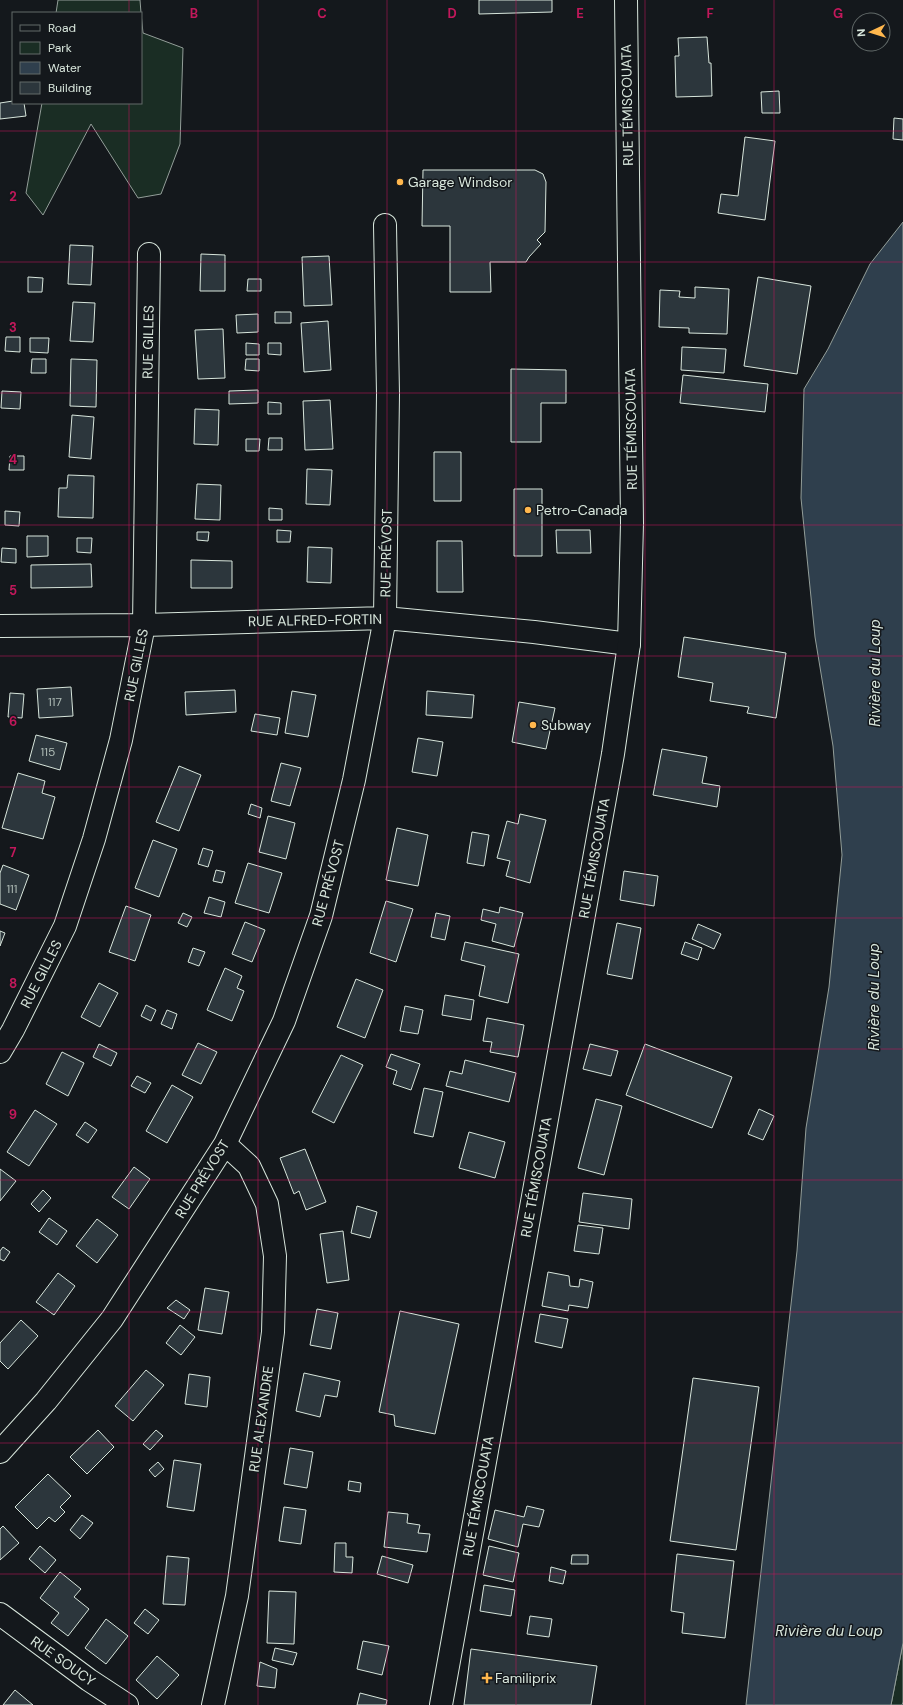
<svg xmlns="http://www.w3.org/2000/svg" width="903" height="1705" viewBox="0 0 903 1705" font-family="'DM Sans',sans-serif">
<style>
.green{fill:#1a2d24;stroke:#939e99}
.water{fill:#2f3f4d;stroke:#939e99}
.building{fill:#2c363c;stroke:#d8e6dc}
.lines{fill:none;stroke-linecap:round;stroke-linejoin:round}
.minor-casing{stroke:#d8e6dc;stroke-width:24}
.major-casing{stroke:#d8e6dc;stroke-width:24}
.minor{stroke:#14181c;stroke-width:22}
.major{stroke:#14181c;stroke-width:22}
.grid{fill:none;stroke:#c2185b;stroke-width:1;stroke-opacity:0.55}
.poi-dot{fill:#ffb74d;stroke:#14181c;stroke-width:1.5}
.labels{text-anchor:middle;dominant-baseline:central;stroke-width:3;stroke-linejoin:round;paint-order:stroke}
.number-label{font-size:12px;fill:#adbab4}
.street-label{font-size:14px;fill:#d8e6dc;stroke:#14181c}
.poi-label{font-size:14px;fill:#d8e6dc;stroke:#14181c;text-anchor:start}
.water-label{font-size:15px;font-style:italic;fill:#d8e6dc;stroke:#14181c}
.grid-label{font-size:13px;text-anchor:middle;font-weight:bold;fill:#c2185b;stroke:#14181c;stroke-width:3;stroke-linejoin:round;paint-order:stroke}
</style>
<rect width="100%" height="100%" fill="#14181c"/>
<!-- green -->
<path class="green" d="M58,0H140L141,13H56Z
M141,13L143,33L183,48L180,144L161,194L138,198L91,124L43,215L26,193L42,103H141Z
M903,1643V1702L902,1705H891Z"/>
<!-- water -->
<path class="water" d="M903,222V1643L891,1705H746L797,1251L806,1128L829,987L842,855L833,746L815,637L801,498L804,389L828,349L870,264Z"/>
<!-- building -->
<path class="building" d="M479,0H552V12L479,14Z
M707,37L709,63H711L712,96L676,97L675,56H679L678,38Z
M779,91L780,113H762L761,92Z
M13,101V103H24L26,116L0,119V103Z
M894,118L903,119V140L893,139Z
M745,137L775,141L765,220L718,213L721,194L738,196Z
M423,170H535L543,174L546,182L545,232L537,240L541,244L529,257L526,262H490L491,292H450V226H422Z
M70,245L93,246L91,285L68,284Z
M201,254L225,255V291H200Z
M329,256L332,305L304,306L302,257Z
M28,277L43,278L42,292H28Z
M758,277L811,286L797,374L744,366Z
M248,279H261V291H247Z
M695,287L729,289L727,334L689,333V328L659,327L660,290L680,291L679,297L695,298Z
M73,302L95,303L93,342L70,341Z
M275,312H291V323H275Z
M258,314V332L237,333L236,315Z
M328,321L331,370L304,372L301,323Z
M223,329L225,378L198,379L195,330Z
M6,337H20V352L5,351Z
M30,338H49L48,353L30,352Z
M246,343L259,344V355H246Z
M268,343H281V355L268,354Z
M682,347L726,349L724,373L681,370Z
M32,359H46V373H31Z
M71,359L97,360L96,407L70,406Z
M246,359H259V371L245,370Z
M511,369L566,370V403H541V442H511Z
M683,375L768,384L765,412L680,403Z
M258,390V403L229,404V391Z
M2,391L21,392L20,409L1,408Z
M330,400L333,449L305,450L303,401Z
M268,402L281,403V414H268Z
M195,409L219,410L218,445L194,444Z
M72,415L94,417L91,459L69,457Z
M269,438H282V450H268Z
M246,439H260L259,451H246Z
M434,452H461V501H434Z
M10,456H24V470H9Z
M307,469L332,470L330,505L306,504Z
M68,475L94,476L93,518L58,517L59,488H67Z
M197,484L221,485L220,520L195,519Z
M514,489H542V556H514Z
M269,508L282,509V520H269Z
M5,511L20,512L19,526L5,525Z
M277,530L291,531L290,542H277Z
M556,530H590L591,553H557Z
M197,532H209L208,541L197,540Z
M27,536H48V556L27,557Z
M77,538H92L91,553L77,552Z
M437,541H462L463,592H437Z
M308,547L332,548L331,583L307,582Z
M2,548L16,549V563L1,562Z
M191,560L232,561V588H191Z
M91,564L92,587L31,588V565Z
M684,637L786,653L776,718L747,713L749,707L710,701L713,683L678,677Z
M71,687L73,716L39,718L37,689Z
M235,690L236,712L186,715L185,692Z
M292,691L316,695L308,737L285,733Z
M427,691L474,695L472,718L426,715Z
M10,693L24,694L22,718L8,717Z
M519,702L555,708L546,749L512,742Z
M255,714L280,718L277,735L251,731Z
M36,735L67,743L60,770L29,761Z
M418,738L443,742L437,776L412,772Z
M662,749L707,757L702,783L720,786L717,807L653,795Z
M281,763L301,768L290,806L271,801Z
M179,766L201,775L179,831L156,822Z
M18,773L45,781L42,793L55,797L43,839L2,828Z
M251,804L262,808L260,818L248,814Z
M520,814L546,820L530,883L506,876L510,861L497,858L507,821L518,824Z
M268,816L295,823L286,859L259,852Z
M397,828L428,835L418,886L386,880Z
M472,832L489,835L484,866L467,863Z
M153,840L177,849L159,897L135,888Z
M203,848L213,851L208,867L198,864Z
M248,863L282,873L269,913L235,903Z
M3,865L29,875L16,910L0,904V873Z
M216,870L225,872L222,883L213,881Z
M624,871L658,876L654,906L620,900Z
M209,897L225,902L221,917L204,913Z
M386,901L413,909L396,962L370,953Z
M126,906L151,915L135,961L109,952Z
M500,907L523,913L514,947L492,941L496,924L481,920L483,909L499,913Z
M183,913L192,917L187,927L178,923Z
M436,913L450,916L445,940L431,937Z
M245,922L265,930L252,962L232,954Z
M617,923L641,928L632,979L607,974Z
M698,924L721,934L714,949L692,939Z
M0,931L5,933L0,946Z
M465,942L519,954L508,1003L479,996L485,966L461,960Z
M685,942L702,948L698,960L681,954Z
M193,948L205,952L199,966L188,962Z
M225,968L242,976L237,988L244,991L232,1021L207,1010Z
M356,979L383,990L365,1038L337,1027Z
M99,983L118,993L100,1027L81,1017Z
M445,995L474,1000L471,1020L442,1015Z
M146,1005L156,1010L151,1021L141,1016Z
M405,1006L423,1010L418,1034L400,1031Z
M167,1010L177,1014L172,1029L161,1024Z
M487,1018L524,1025L518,1057L490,1052L492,1042L483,1041Z
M198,1043L217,1052L201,1084L182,1075Z
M99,1044L117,1053L111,1066L93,1057Z
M590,1044L618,1051L611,1076L583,1069Z
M645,1044L732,1077L712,1128L626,1095Z
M62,1052L84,1063L68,1096L46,1084Z
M391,1054L420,1064L411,1090L393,1084L397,1071L386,1067Z
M341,1055L363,1065L334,1123L312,1112Z
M465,1060L516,1073L509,1102L446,1086L450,1071L462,1074Z
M137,1076L151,1083L145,1093L131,1086Z
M172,1085L193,1097L167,1143L146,1131Z
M424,1088L443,1092L433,1137L414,1133Z
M596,1099L622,1106L604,1175L578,1168Z
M759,1109L774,1116L763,1140L748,1134Z
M35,1110L57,1124L29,1166L7,1152Z
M85,1122L97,1130L88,1143L76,1135Z
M469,1132L505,1142L495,1178L459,1168Z
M305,1149L326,1202L306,1210L299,1191L294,1194L280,1158Z
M134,1167L150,1179L129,1209L112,1197Z
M0,1169L16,1181L0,1201Z
M43,1190L51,1198L39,1212L31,1204Z
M583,1193L632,1199L629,1229L579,1222Z
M357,1206L377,1212L370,1238L351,1233Z
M49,1218L67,1231L57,1245L39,1232Z
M97,1219L118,1235L97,1263L76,1246Z
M578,1225L603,1228L599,1254L574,1251Z
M343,1231L349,1280L327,1283L320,1234Z
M3,1247L10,1252L4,1261L0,1259V1251Z
M548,1272L569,1276L570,1286L579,1287L580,1279L593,1282L588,1308L569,1305L568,1311L542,1306Z
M58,1273L75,1286L54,1315L36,1302Z
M205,1288L229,1292L222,1334L198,1330Z
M176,1300L190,1310L184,1319L167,1308Z
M317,1309L338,1313L331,1349L310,1345Z
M400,1311L459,1324L435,1434L395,1426L394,1415L379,1412Z
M540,1314L568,1319L562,1348L535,1342Z
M21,1320L38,1336L8,1369L0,1361V1343Z
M180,1325L195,1337L181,1355L166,1343Z
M146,1370L164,1385L133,1421L115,1406Z
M304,1373L340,1381L337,1397L325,1395L320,1417L296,1411Z
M189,1374L210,1377L207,1407L185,1404Z
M693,1378L759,1387L736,1550L670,1541Z
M98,1430L114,1447L87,1474L70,1457Z
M156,1430L163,1436L150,1450L143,1444Z
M290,1448L313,1452L307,1488L284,1484Z
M174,1460L201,1464L194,1511L167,1507Z
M158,1462L164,1469L155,1477L149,1470Z
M48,1474L71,1496L60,1507L65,1512L55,1522L49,1517L37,1529L15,1507Z
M349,1481L361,1483L360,1492L348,1490Z
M527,1506L544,1510L539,1527L523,1524L518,1547L488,1539L495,1510L524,1517Z
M284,1507L306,1510L301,1544L279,1541Z
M388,1512L408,1514L407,1523L420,1525L418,1533L430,1534L427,1552L384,1547Z
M82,1515L93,1523L80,1539L70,1530Z
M3,1526L19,1543L0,1560V1529Z
M335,1543H346V1557H353L352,1573L334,1572Z
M40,1546L56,1560L45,1573L29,1559Z
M489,1546L519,1553L513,1582L483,1575Z
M677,1554L734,1561L725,1638L682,1633L684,1613L671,1611Z
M572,1555H588V1564H571Z
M167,1556L189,1558L185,1605L163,1604Z
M382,1556L413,1565L408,1583L377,1574Z
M551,1567L566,1571L563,1584L549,1581Z
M60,1572L81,1589L74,1597L89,1609L68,1636L51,1623L59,1613L40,1598Z
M484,1585L515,1590L511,1616L480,1611Z
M269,1591L296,1592L294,1644L267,1643Z
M145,1609L159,1620L148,1634L134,1623Z
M530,1616L552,1619L549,1637L527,1634Z
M106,1619L128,1636L106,1664L85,1648Z
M363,1641L389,1646L382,1675L357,1669Z
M275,1648L297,1653L293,1665L272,1660Z
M471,1649L597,1666L591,1705H464Z
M157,1656L179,1675L157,1699L136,1680Z
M260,1662L277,1669L275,1688L257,1686Z
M15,1690L33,1705H3Z
M360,1693L387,1700L386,1705H357Z"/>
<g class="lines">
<!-- minor casing -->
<g class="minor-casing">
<path id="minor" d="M0,626L144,625L385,618L534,632L629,644
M0,1052L13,1030L65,926L94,839L121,740L144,625L149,254
M0,1452L46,1401L112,1319L225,1144L284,1021L321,916L354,780L385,618L388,394L385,225
M0,1614L89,1680L127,1705
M213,1705L237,1596L273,1332L275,1256L267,1204L249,1166L225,1144"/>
</g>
<!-- major casing -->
<g class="major-casing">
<path id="major" d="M441,1705L613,754L629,644L632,523L626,0"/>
</g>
<!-- minor -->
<use href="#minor" class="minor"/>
<!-- major -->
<use href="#major" class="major"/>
</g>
<!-- grid -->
<path class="grid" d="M129,0V13M258,0V1705M387,0V1705M516,0V1705M645,0V1705M774,0V1705M129,103V1705M0,131H903M0,262H903M0,393H903M0,525H903M0,656H903M0,787H903M0,918H903M0,1049H903M0,1180H903M0,1312H903M0,1443H903M0,1574H903"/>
<!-- markers -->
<g class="poi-dot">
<circle cx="400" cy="182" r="4"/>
<circle cx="528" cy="510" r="4"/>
<circle cx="533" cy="725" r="4"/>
<path d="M485 1672h4v4h4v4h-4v4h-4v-4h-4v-4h4z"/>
</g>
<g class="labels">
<!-- number labels -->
<g class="number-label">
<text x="55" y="702">117</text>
<text x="48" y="752">115</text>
<text x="12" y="889">111</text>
</g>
<!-- street labels -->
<g class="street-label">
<text transform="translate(627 105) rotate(-91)">RUE TÉMISCOUATA</text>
<text transform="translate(148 342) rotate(-89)">RUE GILLES</text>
<text transform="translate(631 429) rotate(-91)">RUE TÉMISCOUATA</text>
<text transform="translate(386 553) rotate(-89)">RUE PRÉVOST</text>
<text transform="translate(315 620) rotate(-1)">RUE ALFRED-FORTIN</text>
<text transform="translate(136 665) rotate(-79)">RUE GILLES</text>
<text transform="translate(594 858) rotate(-80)">RUE TÉMISCOUATA</text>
<text transform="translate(328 883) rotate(-75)">RUE PRÉVOST</text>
<text transform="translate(41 974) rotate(-63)">RUE GILLES</text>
<text transform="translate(536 1177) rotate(-80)">RUE TÉMISCOUATA</text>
<text transform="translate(202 1179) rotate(-58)">RUE PRÉVOST</text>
<text transform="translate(261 1419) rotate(-82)">RUE ALEXANDRE</text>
<text transform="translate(478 1496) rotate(-80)">RUE TÉMISCOUATA</text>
<text transform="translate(63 1661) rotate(35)">RUE SOUCY</text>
</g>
<!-- poi labels -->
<g class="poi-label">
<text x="408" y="182">Garage Windsor</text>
<text x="536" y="510">Petro-Canada</text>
<text x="541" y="725">Subway</text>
<text x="495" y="1678">Familiprix</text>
</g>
<!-- water labels -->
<g class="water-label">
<text transform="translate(875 673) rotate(-90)">Rivière du Loup</text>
<text transform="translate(874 997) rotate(-90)">Rivière du Loup</text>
<text x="829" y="1631">Rivière du Loup</text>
</g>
</g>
<g class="grid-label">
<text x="194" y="18">B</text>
<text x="322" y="18">C</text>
<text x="452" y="18">D</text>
<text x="580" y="18">E</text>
<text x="710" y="18">F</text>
<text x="838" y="18">G</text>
<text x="13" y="201">2</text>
<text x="13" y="332">3</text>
<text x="13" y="464">4</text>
<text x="13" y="595">5</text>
<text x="13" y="726">6</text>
<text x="13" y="857">7</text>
<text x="13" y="988">8</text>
<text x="13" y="1119">9</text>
</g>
<!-- legend -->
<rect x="12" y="12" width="130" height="92" fill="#14181c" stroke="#626a69"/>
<rect x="20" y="25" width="20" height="6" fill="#14181c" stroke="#626a69"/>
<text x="48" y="32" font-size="12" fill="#d8e6dc">Road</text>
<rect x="20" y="42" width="20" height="12" fill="#1a2d24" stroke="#626a69"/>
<text x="48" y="52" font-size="12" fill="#d8e6dc">Park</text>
<rect x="20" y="62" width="20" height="12" fill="#2f3f4d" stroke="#626a69"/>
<text x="48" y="72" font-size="12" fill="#d8e6dc">Water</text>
<rect x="20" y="82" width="20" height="12" fill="#2c363c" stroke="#626a69"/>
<text x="48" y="92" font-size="12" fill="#d8e6dc">Building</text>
<!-- north arrow -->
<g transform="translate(871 32) rotate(266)"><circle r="19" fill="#14181c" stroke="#626a69"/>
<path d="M0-3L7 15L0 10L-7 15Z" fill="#ffb74d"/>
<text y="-6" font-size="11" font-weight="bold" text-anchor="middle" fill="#d8e6dc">N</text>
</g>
</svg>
